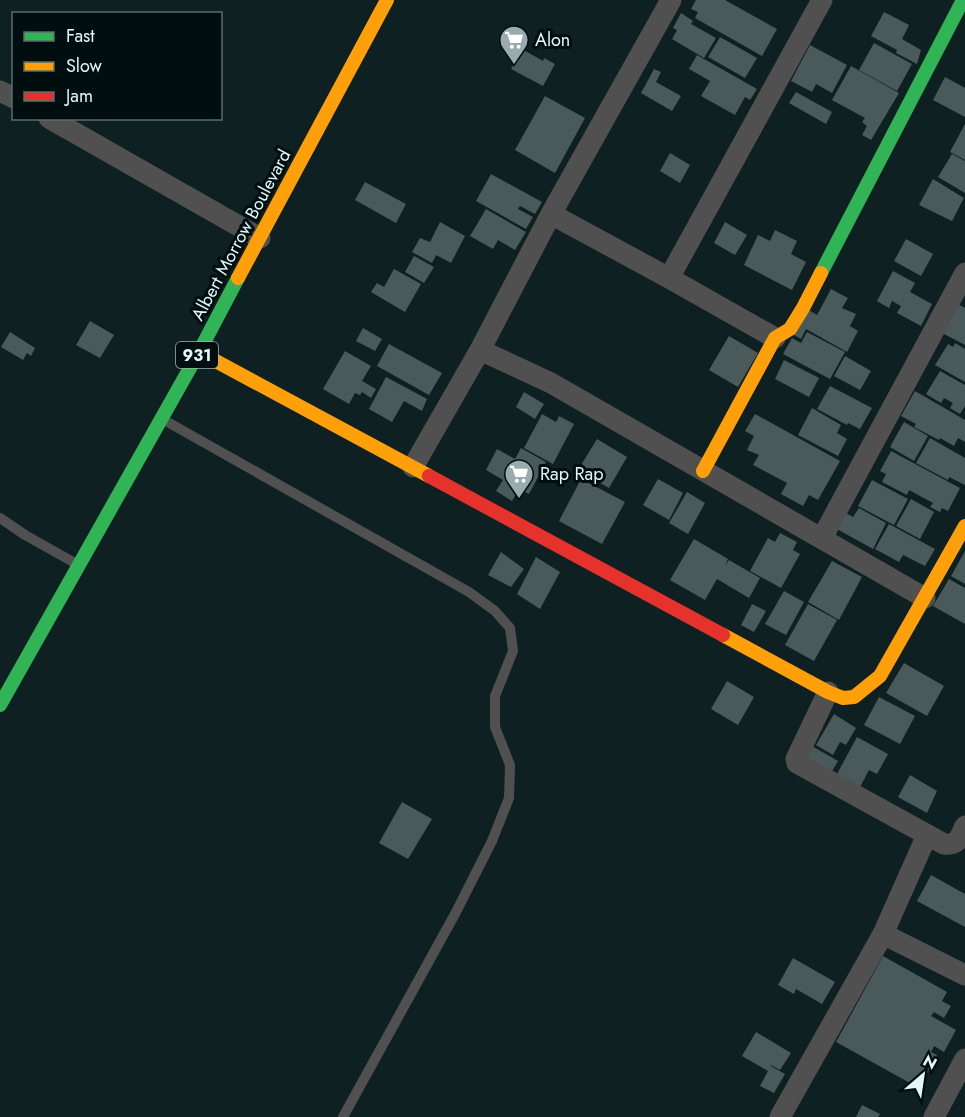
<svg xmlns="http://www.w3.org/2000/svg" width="965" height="1117" viewBox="0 0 965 1117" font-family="Jost,sans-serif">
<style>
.building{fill:#4a5a5b}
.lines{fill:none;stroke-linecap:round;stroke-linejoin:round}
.lane{stroke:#515051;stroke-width:10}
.street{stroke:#515051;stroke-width:21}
.fast{stroke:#30b455;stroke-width:14}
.slow{stroke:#ff9f0a;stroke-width:14}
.jam{stroke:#e5322d;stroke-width:14}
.labels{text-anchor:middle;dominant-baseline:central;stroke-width:6;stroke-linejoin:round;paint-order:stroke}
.shield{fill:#010e0f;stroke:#9eb2b4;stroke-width:1.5}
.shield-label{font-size:16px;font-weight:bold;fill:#e2f8fa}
.poi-label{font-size:18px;fill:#e2f8fa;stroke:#010e0f;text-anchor:start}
.street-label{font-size:18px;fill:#e2f8fa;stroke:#010e0f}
</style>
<rect width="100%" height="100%" fill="#0e2021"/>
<!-- building -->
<path class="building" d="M696,0H725L777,29L762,56L695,18L698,12L691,9Z
M884,12L909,25L902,39L921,50L917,64L896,53L897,50L871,36Z
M681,13L693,21L691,24L716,38L704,58L672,39L677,30L673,28Z
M720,37L757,58L745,78L708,57Z
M874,43L912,64L897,91L859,70Z
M810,45L847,65L832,93L816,84L812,92L791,81Z
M522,49L543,61L544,58L555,64L543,86L511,69Z
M697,55L757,89L750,100L745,97L735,115L701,96L710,81L689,69Z
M851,66L899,93L871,140L862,135L867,126L862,122L865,118L832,100Z
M654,69L661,72L656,82L681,96L672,111L641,93Z
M945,77L965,88V117L933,100Z
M796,92L832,112L826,124L789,103Z
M545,96L585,118L555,173L515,150Z
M965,124V160L950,152Z
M670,153L690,165L680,183L660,171Z
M952,154L965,161V193L938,177Z
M491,174L542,202L535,214L520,206L518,209L533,217L526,229L476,201Z
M933,179L964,198L952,221L919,205Z
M365,182L406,204L396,223L355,200Z
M486,209L526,232L515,250L498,240L493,249L470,236Z
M440,222L465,236L451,263L436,255L432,263L412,252L420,238L430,242Z
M725,222L747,235L735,255L714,243Z
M775,230L797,241L791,254L806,262L792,290L744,265L758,235L770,241Z
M906,239L933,254L921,276L894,261Z
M414,256L434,267L424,283L405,272Z
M394,269L421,284L405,312L371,292L377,283L384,287Z
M893,271L915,283L910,292L932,304L921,326L897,313L901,306L892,301L889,308L877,301Z
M831,289L848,298L842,308L856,314L850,326L858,331L847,352L806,329L801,339L794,335L807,309L817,315Z
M958,304L965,308V345L942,333Z
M90,321L114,335L100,358L76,345Z
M363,328L382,339L375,351L356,341Z
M10,332L35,348L31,356L27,353L23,360L1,347Z
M807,332L845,352L830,379L783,354L792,338L801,343Z
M729,336L758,353L738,387L709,370Z
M955,343L965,349V382L935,365L948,344L953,347Z
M389,344L442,373L429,395L377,366Z
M345,351L371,366L362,381L376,389L371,398L362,392L360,395L355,393L349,404L323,389Z
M845,356L871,371L860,390L834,376Z
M784,360L819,378L809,397L775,379Z
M940,371L965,385V406L960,414L950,408L953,403L944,398L941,403L926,394Z
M386,377L427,399L422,411L404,401L392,422L369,409Z
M830,386L872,408L860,429L848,423L847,425L817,409Z
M915,391L965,420V442L958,438L954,446L940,438L939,440L914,427L916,424L901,416Z
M524,392L544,404L535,419L516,407Z
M812,408L841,425L837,433L847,439L838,456L798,435Z
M542,414L556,422L559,416L574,424L553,464L524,448Z
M755,414L840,461L818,500L809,495L803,506L781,494L787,483L753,465L759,455L747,450L754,436L745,431Z
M904,422L928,436L914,461L890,447Z
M930,438L965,458V485L949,477L948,480L916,463Z
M597,439L627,457L609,488L578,470Z
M521,448L546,462L529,494L519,489L512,501L496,491L503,480L486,470L497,449L515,459Z
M891,451L960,488L948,511L942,508L940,512L930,507L933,503L909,490L907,495L882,482L886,474L880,471Z
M581,479L625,502L602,544L559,521Z
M658,479L683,493L669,520L643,505Z
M872,480L908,499L894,525L858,506Z
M687,492L705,503L688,534L669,523Z
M911,499L934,512L920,539L896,526Z
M859,508L886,523L873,549L837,529L846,513L853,517Z
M889,524L935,549L925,566L903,555L899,562L875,549Z
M780,533L797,542L793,550L800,554L781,588L750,571L768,538L775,542Z
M694,539L728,559L725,566L729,560L760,578L749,598L717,579L705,600L670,580Z
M965,551V584L951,576Z
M501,552L524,569L511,587L488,575Z
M536,557L560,572L540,609L517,594Z
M832,561L862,577L839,620L808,602Z
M949,579L965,588V624L933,606Z
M784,591L804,602L786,635L765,624Z
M752,604L766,611L754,632L741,625Z
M808,604L837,620L814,661L785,645Z
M904,663L944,686L927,716L886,693Z
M727,681L754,697L738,725L711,709Z
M879,697L915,716L900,744L864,725Z
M834,714L856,728L846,745L840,742L833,755L816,745Z
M857,737L888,754L877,774L869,770L860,787L837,774Z
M810,745L838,761L828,778L800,762Z
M910,775L937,791L927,813L898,797Z
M402,802L432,819L408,859L379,843Z
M931,875L965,894V927L917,901Z
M883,956L947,992L942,1001L951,1006L944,1018L934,1012L931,1016L956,1030L944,1052L934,1046L931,1052L937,1055L919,1088L836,1042Z
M793,958L835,982L822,1004L796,989L794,994L778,985Z
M756,1032L791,1053L780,1070L771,1065V1066L785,1074L774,1093L760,1086L768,1071L742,1056Z
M862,1105L880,1114L878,1117H856Z"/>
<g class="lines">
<!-- lane -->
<path class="lane" d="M164,420L469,592L495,611L510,628L513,651L495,696V727L510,765L509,798L492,841L455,914L343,1117
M0,518L25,535L75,563"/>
<!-- street -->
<path class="street" d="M0,91L14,98
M49,118L260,238
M551,214L669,278L775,338
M669,278L822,0
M480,350L551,383L925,598
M413,467L480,350L551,214L671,0
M822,538L965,273
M828,692L796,759L797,763L944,844C958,846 960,837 965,826
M883,934L965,975
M780,1117L883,934L927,835
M934,1117L965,1059"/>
<!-- fast -->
<path class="fast" d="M821,273L963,0
M0,705L199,352L238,278"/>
<!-- slow -->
<path class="slow" d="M238,278L387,0
M199,352L429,476
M703,471L775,338L790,329L803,308L821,273
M723,635L828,692L843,698L854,697L880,676L965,526"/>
<!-- jam -->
<path class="jam" d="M429,476L723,635"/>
</g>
<!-- icons -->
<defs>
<g id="supermarket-pin" transform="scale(1.5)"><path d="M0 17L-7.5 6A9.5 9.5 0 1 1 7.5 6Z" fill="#98acae" stroke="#010e0f"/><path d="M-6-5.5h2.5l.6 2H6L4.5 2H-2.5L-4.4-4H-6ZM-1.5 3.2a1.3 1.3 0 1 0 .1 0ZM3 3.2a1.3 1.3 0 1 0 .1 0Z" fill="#fff"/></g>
</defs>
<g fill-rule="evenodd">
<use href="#supermarket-pin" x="514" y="40"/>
<use href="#supermarket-pin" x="519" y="474"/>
</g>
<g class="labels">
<!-- shield labels -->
<rect class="shield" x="176" y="342" width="42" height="26" rx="4.5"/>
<g class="shield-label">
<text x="197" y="355">931</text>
</g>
<!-- poi labels -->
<g class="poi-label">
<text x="535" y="40">Alon</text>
<text x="540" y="474">Rap Rap</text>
</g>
<!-- street labels -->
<g class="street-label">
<text transform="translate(241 235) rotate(-62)">Albert Morrow Boulevard</text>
</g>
</g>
<!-- legend -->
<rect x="12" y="12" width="210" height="108" fill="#010e0f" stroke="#5b6c6d" stroke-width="1.5"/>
<rect x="24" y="32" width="30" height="9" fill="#30b455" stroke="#5b6c6d" stroke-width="1.5"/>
<text x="66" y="42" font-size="18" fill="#e2f8fa">Fast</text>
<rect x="24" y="62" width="30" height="9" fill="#ff9f0a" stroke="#5b6c6d" stroke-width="1.5"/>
<text x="66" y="72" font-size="18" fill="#e2f8fa">Slow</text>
<rect x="24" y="92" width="30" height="9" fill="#e5322d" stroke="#5b6c6d" stroke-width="1.5"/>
<text x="66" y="102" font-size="18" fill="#e2f8fa">Jam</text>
<!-- north arrow -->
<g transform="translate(923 1075) rotate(29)" stroke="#010e0f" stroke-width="4.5" paint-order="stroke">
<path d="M0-4.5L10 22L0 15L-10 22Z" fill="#e2f8fa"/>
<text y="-9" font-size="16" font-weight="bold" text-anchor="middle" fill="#e2f8fa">N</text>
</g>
</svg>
